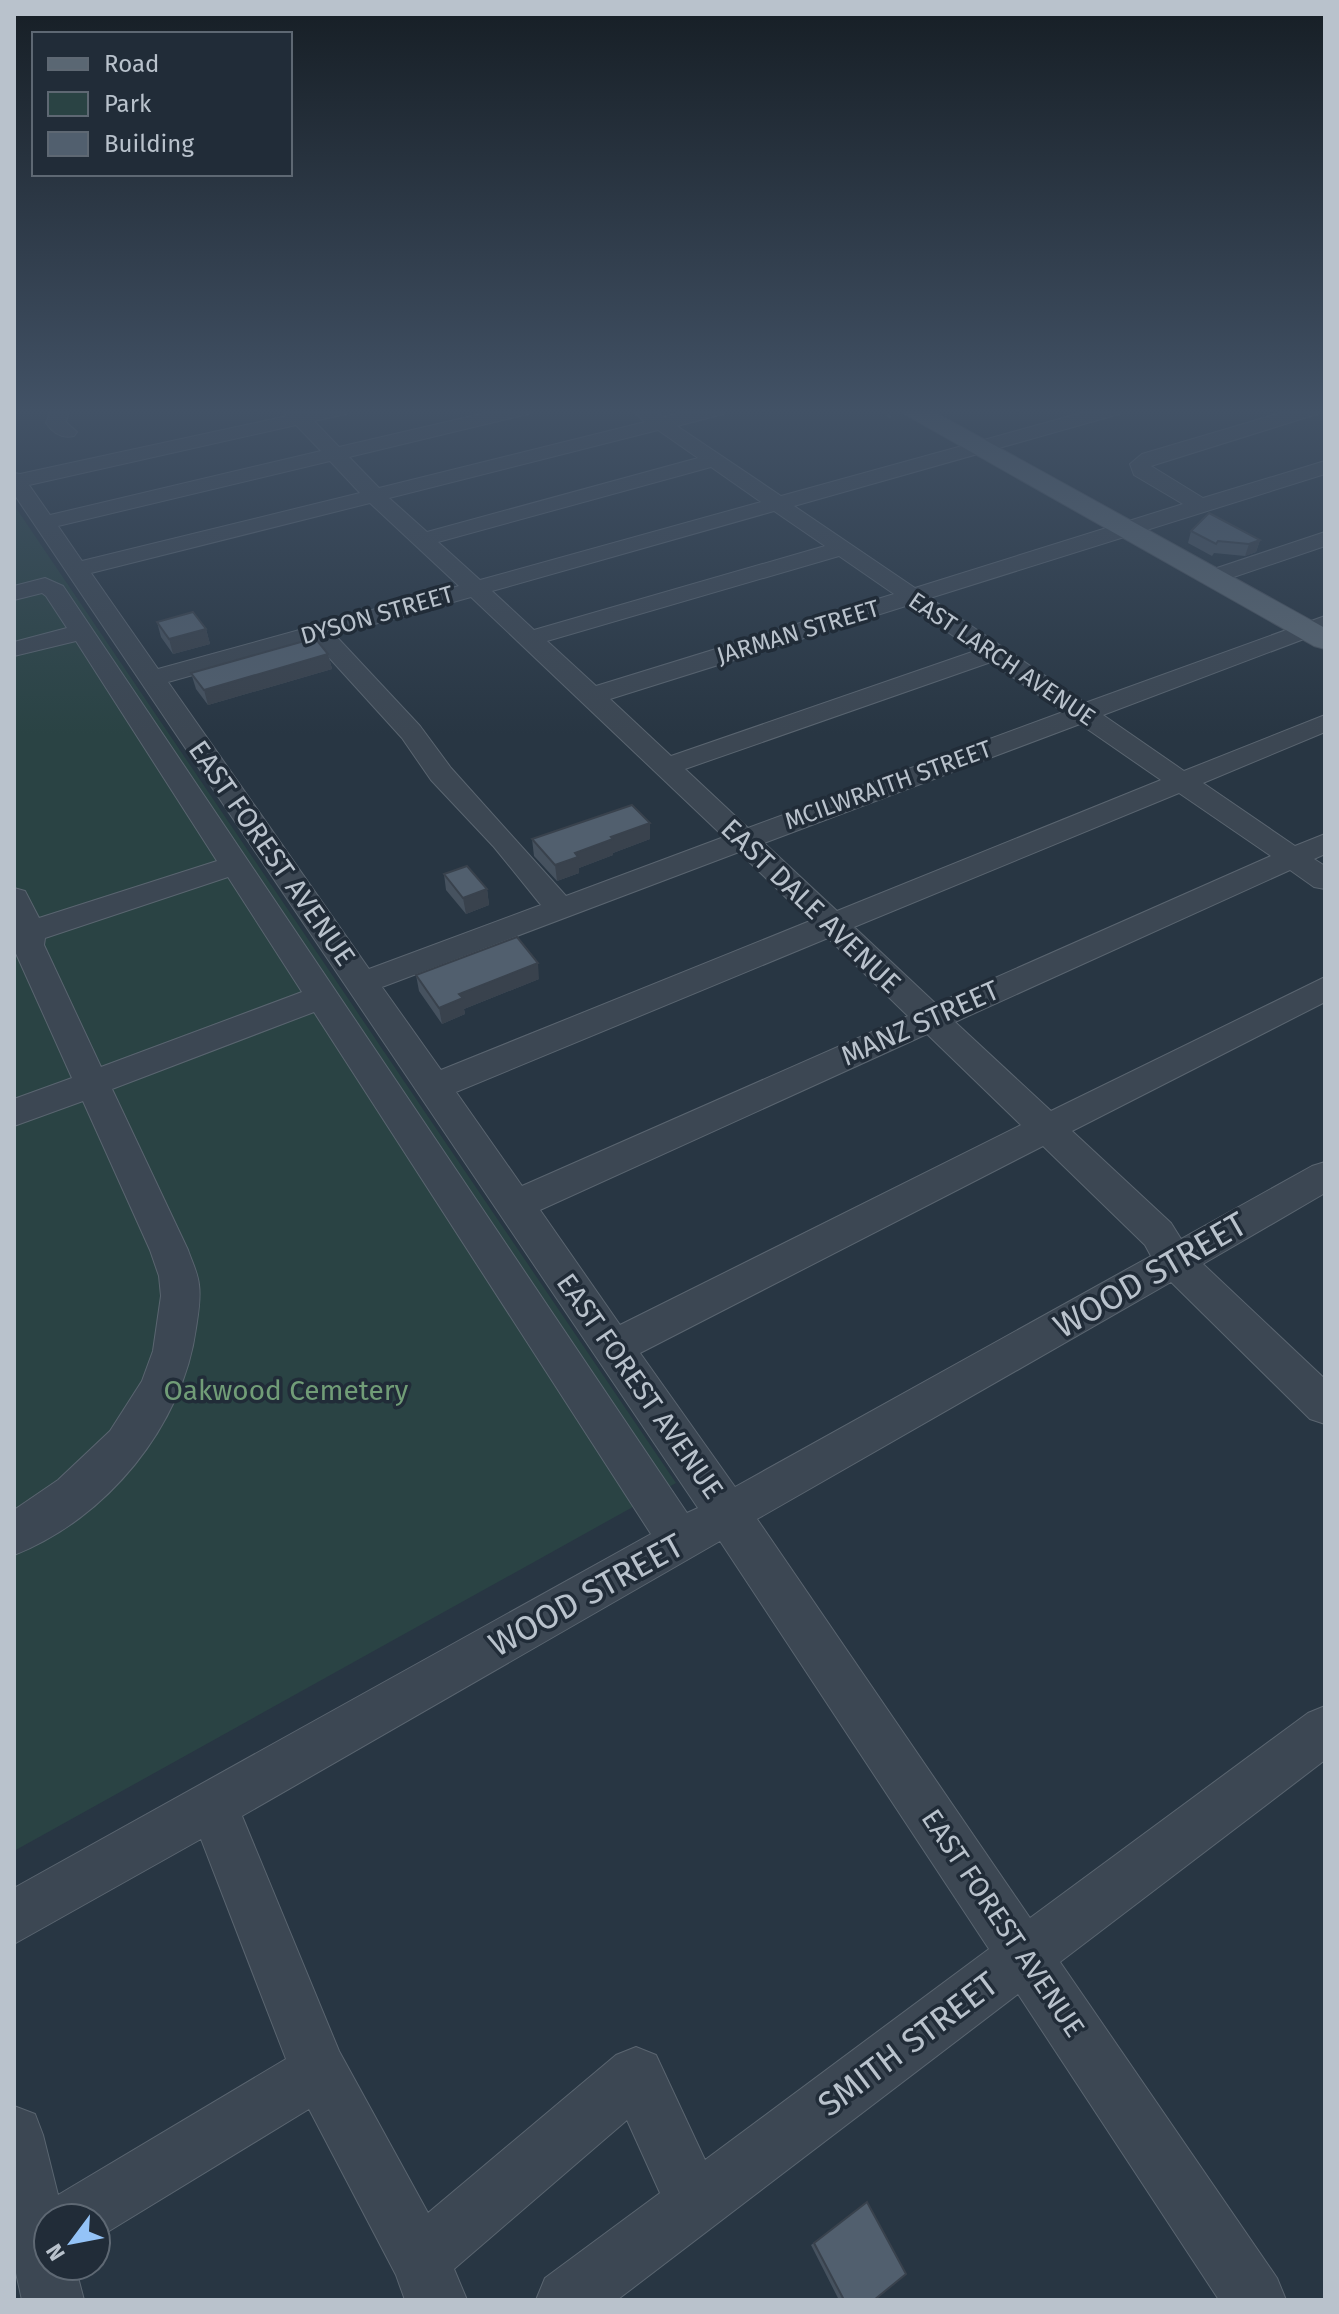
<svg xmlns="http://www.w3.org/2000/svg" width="1339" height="2314" viewBox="0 0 1339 2314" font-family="'Fira Sans',sans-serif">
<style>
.green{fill:#2a4344}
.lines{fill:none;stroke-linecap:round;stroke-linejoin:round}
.minor-casing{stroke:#5a6570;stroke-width:2}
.major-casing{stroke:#49535f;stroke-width:2}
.path{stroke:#486060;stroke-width:3;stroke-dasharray:4 4;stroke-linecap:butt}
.minor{fill:#3c4753;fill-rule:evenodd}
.major{fill:#5a6773;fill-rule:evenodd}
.wall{fill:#46525f}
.shaded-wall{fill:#39424d}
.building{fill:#515f6e;stroke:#39424d;stroke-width:2}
.labels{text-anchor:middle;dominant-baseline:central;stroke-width:7;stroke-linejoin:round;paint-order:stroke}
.far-street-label{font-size:24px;fill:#b9c2cc;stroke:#212c38}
.street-label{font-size:28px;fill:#b9c2cc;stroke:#212c38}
.park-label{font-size:28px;fill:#719d77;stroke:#212c38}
.near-street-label{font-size:34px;fill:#b9c2cc;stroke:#212c38}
</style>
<rect width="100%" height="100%" fill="#283643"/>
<!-- green -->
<path class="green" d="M14,505L676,1483L14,1851Z"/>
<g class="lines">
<!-- minor casing -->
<g class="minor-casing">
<path id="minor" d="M51,410H69L66,422L77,432L74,436C62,439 53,433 46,423Z
M283,410H348L346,414L314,421L339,447L498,410H531L528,414L349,457L379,488L645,422L632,410H653L664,417L694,410H725L723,414L677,426L781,496L1092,410H1121L1119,414L794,506L915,588L1183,504L1134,475L1130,464L1142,454L1291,410H1320L1317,414L1151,466L1203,498L1325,461V474L930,598L1085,703L1325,616V631L1103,715L1184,771L1325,715V732L1203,783L1295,846L1325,834V854L1314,859L1325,866V889L1314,887L1290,870L955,1022L1051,1111L1325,977V1002L1072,1131L1171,1223L1181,1239L1312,1166L1325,1162V1193L1203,1264L1325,1379V1424L1310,1419L1171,1282L757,1519L1030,1918L1308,1713L1325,1706V1760L1060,1962L1277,2278L1286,2300H1219L1018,1994L617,2300H536L545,2278L660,2193L627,2120L454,2269L467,2300H405L396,2275L309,2109L96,2239V2218H48V2266H75L84,2300H22L14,2264V2106L35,2114L43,2135L58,2195L286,2059L201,1839L14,1944V1888L651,1534L314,1012L112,1089L188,1250C192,1262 198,1273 199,1285C201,1299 198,1315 196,1328C183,1426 106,1519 14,1555V1510L58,1480L110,1431L142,1381L153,1351L161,1296L159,1276L150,1250L83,1101L14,1126V1099L72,1078L14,949V888L25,891L39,918L217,861L76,641L14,656V642L67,628L46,596L42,593L14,600V586L45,578L63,586L687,1513L698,1508L14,494V473L20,474L287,416ZM296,425L321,451L50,515L29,485ZM658,430L698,458L427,532L389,498ZM330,461L360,493L82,561L58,526ZM711,467L761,502L480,580L438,542ZM370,503L459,586L158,669L91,573ZM774,511L825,546L534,630L492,591ZM839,556L894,594L596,686L547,641ZM471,597L724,837L566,896L451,768L420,726L335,635ZM909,605L975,651L671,756L610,699ZM314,641L402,738L431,780L494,847L541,905L369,969L168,682ZM991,662L1063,712L748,828L685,769ZM1080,724L1161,780L837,911L764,843ZM1179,793L1271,856L936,1004L854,927ZM739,852L810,921L441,1070L382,987ZM228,877L302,992L101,1067L44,945L45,938ZM828,938L908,1016L522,1186L456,1092ZM927,1034L1021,1125L620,1325L540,1210ZM1043,1146L1145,1245L1151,1256L735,1487L640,1353ZM720,1541L989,1949L705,2160L656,2055L636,2047L616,2055L428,2213L339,2051L242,1816Z
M905,410H926L916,416Z
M1325,532V546L1213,584L1205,582L1202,577L1205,572Z"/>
</g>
<!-- major casing -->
<g class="major-casing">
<path id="major" d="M902,410H931L1325,628V649L1314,646L906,415Z"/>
</g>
<!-- path -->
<path class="path" d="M881,410L894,420"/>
<!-- minor -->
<use href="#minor" class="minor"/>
<!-- major -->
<use href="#major" class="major"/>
</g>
<!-- wall -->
<path class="wall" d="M1191,531L1260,540L1256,552L1245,556L1214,553L1212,556L1188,543Z
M157,622L206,629L210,644L173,654L161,637Z
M328,654L332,669L208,705L196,689L191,673Z
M650,823V839L613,853V855L579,868V873L557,881L534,856L532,839Z
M444,874L487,889L489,905L466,914L446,890Z
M416,975L539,979L464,1009L465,1014L442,1024L419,991Z
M867,2202L874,2300H839L811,2245Z"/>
<!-- shaded-wall -->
<path class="shaded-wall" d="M1260,540L1256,552L1245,556L1249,544Z
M206,629L210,644L173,654L169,639Z
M328,654L332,669L208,705L204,690Z
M650,823V839L613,853V855L579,868V873L557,881L555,865L575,853L611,837Z
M487,889L489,905L466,914L463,898Z
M538,963L539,979L464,1009L465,1014L442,1024L439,1008L459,994Z"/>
<!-- building -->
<path class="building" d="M1209,513L1260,540L1249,544L1218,541L1216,544L1191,531Z
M193,612L206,629L169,639L157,622Z
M315,638L328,654L204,690L191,673Z
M632,805L650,823L611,837L613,839L575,853L578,857L555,865L532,839Z
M467,866L487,889L463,898L444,874Z
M517,937L538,963L459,994L463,998L439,1008L416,975Z
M867,2202L906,2274L874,2300H844L814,2243Z"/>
<!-- sky -->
<linearGradient id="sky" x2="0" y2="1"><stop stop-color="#161e25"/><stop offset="0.56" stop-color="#425266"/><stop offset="1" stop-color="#425266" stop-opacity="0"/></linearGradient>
<rect width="1339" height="734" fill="url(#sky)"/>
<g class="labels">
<!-- far-street labels -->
<g class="far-street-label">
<text transform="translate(377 615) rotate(-16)">DYSON STREET</text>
<text transform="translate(798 632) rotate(-17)">JARMAN STREET</text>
<text transform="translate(1002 659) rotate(34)">EAST LARCH AVENUE</text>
<text transform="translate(888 785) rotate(-20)">MCILWRAITH STREET</text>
</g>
<!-- street labels -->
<g class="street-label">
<text transform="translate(272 853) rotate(55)">EAST FOREST AVENUE</text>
<text transform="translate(811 906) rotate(44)">EAST DALE AVENUE</text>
<text transform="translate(920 1023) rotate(-24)">MANZ STREET</text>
<text transform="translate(640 1386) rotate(55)">EAST FOREST AVENUE</text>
<text transform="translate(1003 1923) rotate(56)">EAST FOREST AVENUE</text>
</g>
<!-- park labels -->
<g class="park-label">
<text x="286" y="1390">Oakwood Cemetery</text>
</g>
<!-- near-street labels -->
<g class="near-street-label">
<text transform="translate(1150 1275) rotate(-30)">WOOD STREET</text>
<text transform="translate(586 1595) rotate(-29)">WOOD STREET</text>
<text transform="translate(908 2044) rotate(-37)">SMITH STREET</text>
</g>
</g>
<!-- border -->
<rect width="1339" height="2314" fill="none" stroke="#b9c2cc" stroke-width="32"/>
<!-- legend -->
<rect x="32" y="32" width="260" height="144" fill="#212c38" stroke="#5e6873" stroke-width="2"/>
<rect x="48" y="58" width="40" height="12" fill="#5a6773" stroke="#5e6873" stroke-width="2"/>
<text x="104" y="72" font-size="24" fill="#b9c2cc">Road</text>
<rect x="48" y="92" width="40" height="24" fill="#2a4344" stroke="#5e6873" stroke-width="2"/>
<text x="104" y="112" font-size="24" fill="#b9c2cc">Park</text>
<rect x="48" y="132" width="40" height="24" fill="#515f6e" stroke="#5e6873" stroke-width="2"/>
<text x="104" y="152" font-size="24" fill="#b9c2cc">Building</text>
<!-- north arrow -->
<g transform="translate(72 2242) rotate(238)"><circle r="38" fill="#212c38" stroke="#5e6873" stroke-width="2"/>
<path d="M0-6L14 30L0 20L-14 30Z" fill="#94c3f7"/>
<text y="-12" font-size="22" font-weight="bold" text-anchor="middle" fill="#b9c2cc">N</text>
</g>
</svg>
